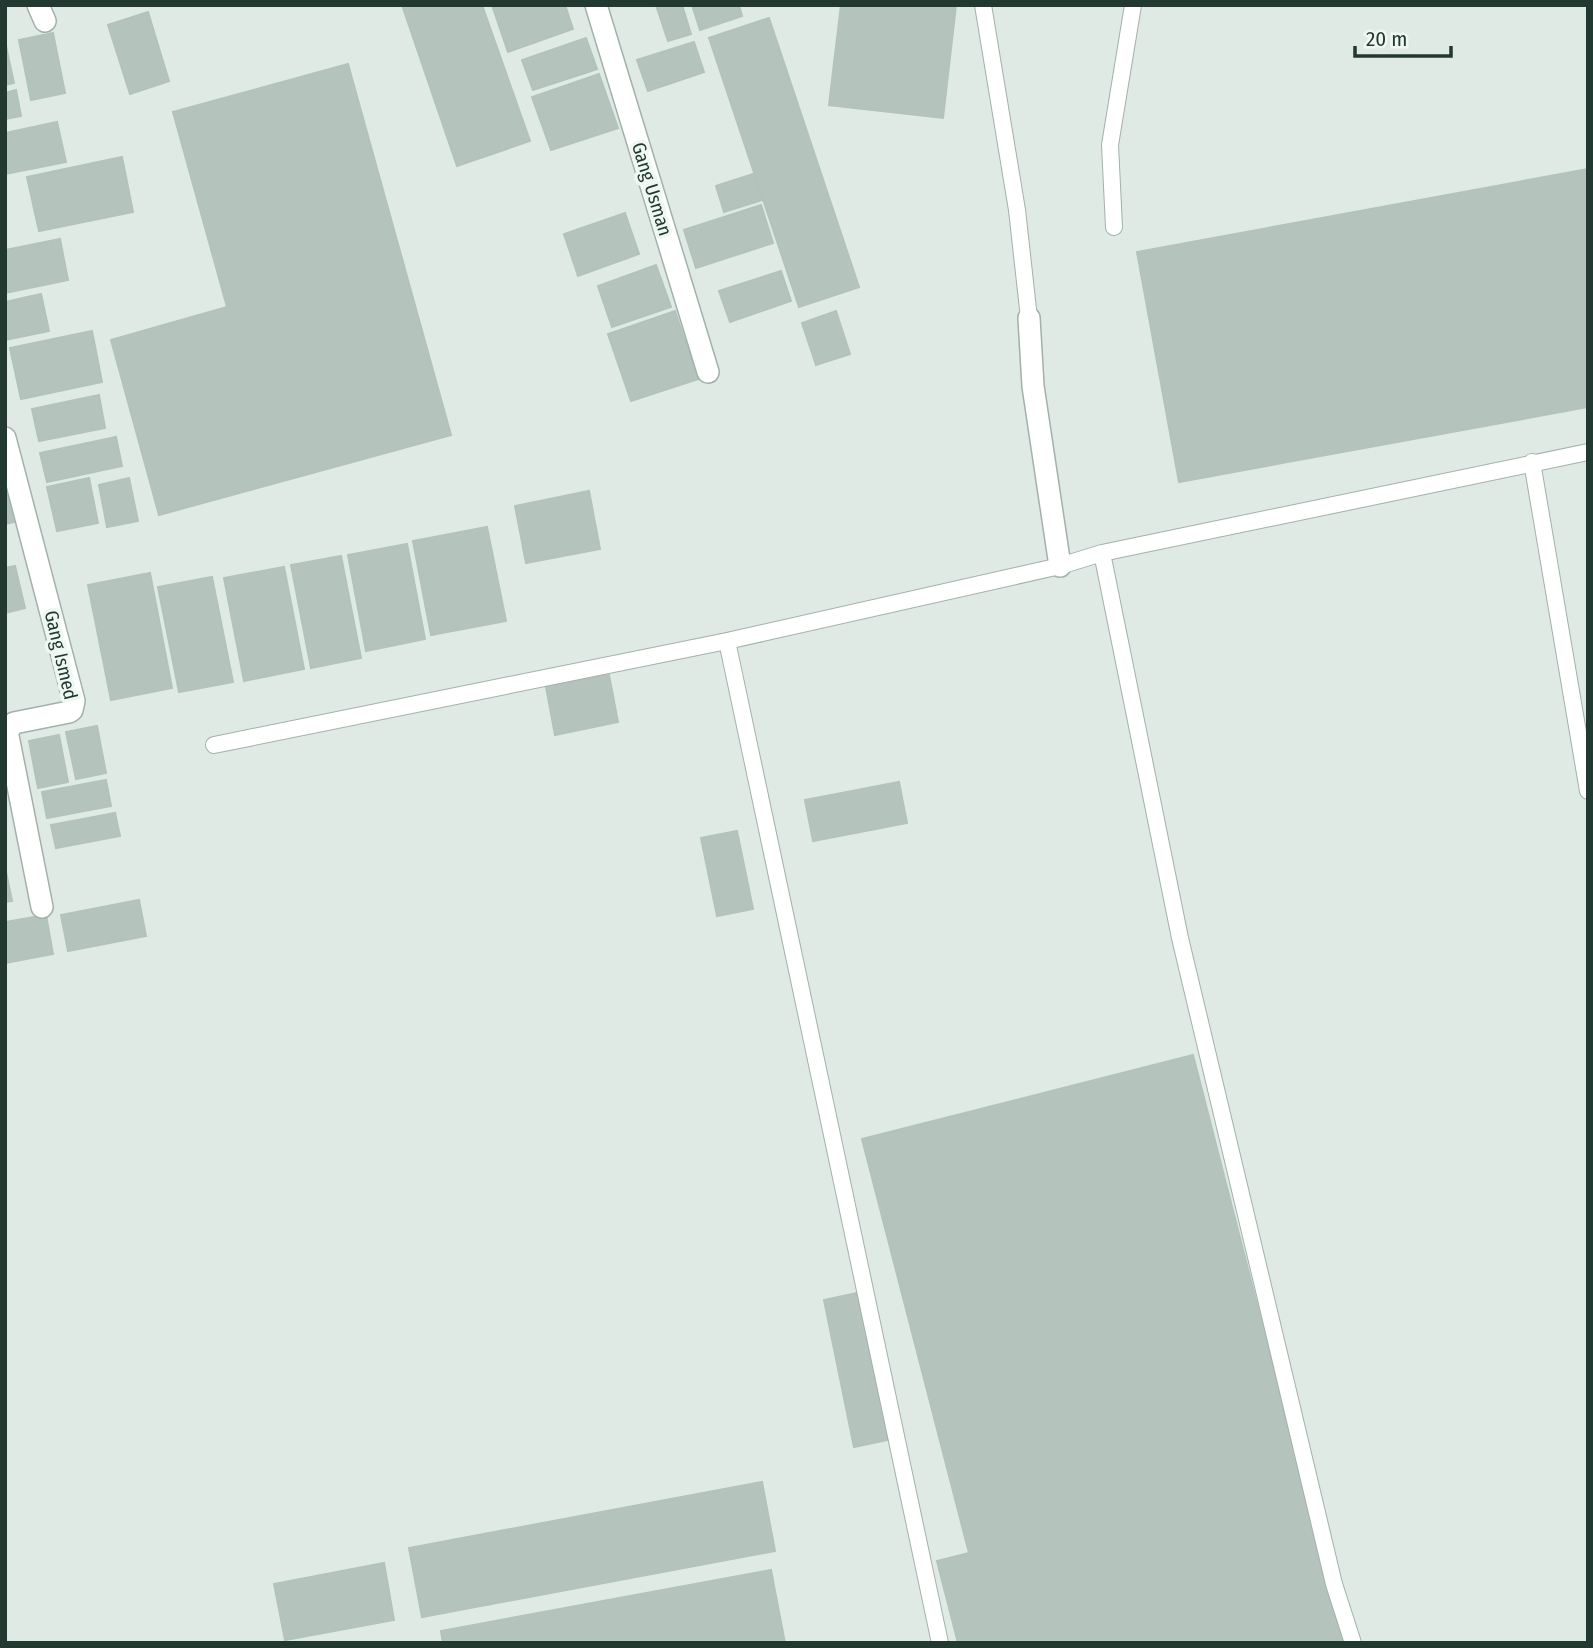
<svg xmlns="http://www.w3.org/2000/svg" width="1593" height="1648" viewBox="0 0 1593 1648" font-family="'Fira Sans Condensed',sans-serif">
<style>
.building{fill:#b4c4bd;stroke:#b2c3bb;stroke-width:2}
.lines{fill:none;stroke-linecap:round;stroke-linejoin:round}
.lane-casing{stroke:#a2b1ab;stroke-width:18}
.street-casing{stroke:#a2b1ab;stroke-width:24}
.lane{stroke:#fff;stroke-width:16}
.street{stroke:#fff;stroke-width:21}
.labels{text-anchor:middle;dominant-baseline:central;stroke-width:7;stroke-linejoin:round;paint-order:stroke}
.street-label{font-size:19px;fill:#213931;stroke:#eff7f2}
</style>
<rect width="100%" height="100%" fill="#dfeae4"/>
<!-- building -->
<path class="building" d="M402,5H482L530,141L457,166Z
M492,5H565L573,29L508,52Z
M656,5H682L691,34L668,41Z
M692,5H739L742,16L700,30Z
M841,5H956L943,118L829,105Z
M148,12L169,81L130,94L108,25Z
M769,18L859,287L799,307L709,38Z
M53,33L65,93L31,100L19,40Z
M586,38L597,69L533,90L522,60Z
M694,42L704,72L648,91L637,60Z
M6,46L14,83L5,85V47Z
M348,64L451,435L159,515L111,340L227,307L173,112Z
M599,74L618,128L551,150L532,97Z
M16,90L21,116L5,119V93Z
M57,122L66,162L5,174V133Z
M122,157L133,212L39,231L27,177Z
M1588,169V407L1179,482L1137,252Z
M753,174L762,200L724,212L716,186Z
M761,205L773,243L696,268L684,230Z
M625,213L639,254L578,276L564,234Z
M60,239L68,280L5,293V250Z
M656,265L671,307L612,327L598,286Z
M781,271L791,301L730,322L719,291Z
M41,294L49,331L5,340V302Z
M675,311L698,379L631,401L608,334Z
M836,311L850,354L816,365L802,323Z
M92,331L102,382L21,399L10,348Z
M99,395L105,428L39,441L32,409Z
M116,437L122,466L47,482L40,453Z
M5,467L23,520L5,524Z
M89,478L98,523L57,531L47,487Z
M129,478L138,521L107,527L99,485Z
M589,491L600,549L526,563L515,506Z
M487,527L506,621L431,635L413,541Z
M407,544L425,639L366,651L348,555Z
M341,556L361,658L311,668L291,565Z
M15,566L25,608L5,613V568Z
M284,567L304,669L244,681L224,578Z
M150,573L172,688L111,700L88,585Z
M212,577L233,682L179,692L158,587Z
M609,675L618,722L555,735L546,687Z
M97,726L106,773L76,779L66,732Z
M59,735L68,782L38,788L29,741Z
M106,780L111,806L47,818L42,792Z
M899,782L907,823L813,841L805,800Z
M115,813L120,836L56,848L51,825Z
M737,831L753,909L717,916L701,838Z
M5,867L12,901L5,902Z
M139,900L146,936L68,951L61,915Z
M46,915L53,954L5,963V922Z
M1193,1055L1344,1643H958L937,1561L969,1553L862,1139Z
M862,1292L892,1439L854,1447L824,1300Z
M762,1482L775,1551L422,1617L409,1548Z
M384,1563L394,1620L285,1640L274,1584Z
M771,1570L785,1643H443L441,1631Z"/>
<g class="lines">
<!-- lane casing -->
<g class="lane-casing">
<path id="lane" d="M983,5L1017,210L1029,318
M1114,227L1110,145L1133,5
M1532,462L1588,791
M1102,553L1180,938L1334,1584L1353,1643
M727,641L940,1643
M214,745L727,641L1060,566L1102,553L1588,452"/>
</g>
<!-- street casing -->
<g class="street-casing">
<path id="street" d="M38,5L45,21
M596,5L708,372
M1029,318L1033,386L1060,566
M5,438L74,701L72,710L69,712L14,723L7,731L42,907"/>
</g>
<!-- lane -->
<use href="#lane" class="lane"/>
<!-- street -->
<use href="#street" class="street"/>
</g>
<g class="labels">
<!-- street labels -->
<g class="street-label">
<text transform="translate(652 189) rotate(73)">Gang Usman</text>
<text transform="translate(61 655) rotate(77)">Gang Ismed</text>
</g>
</g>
<!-- border -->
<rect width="1593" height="1648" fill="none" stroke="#213931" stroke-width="14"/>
<!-- scale -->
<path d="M1355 46v10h96v-10" fill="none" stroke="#213931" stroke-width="3.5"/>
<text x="1366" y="46" font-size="21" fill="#213931" stroke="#eff7f2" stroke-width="5" paint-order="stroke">20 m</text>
</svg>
